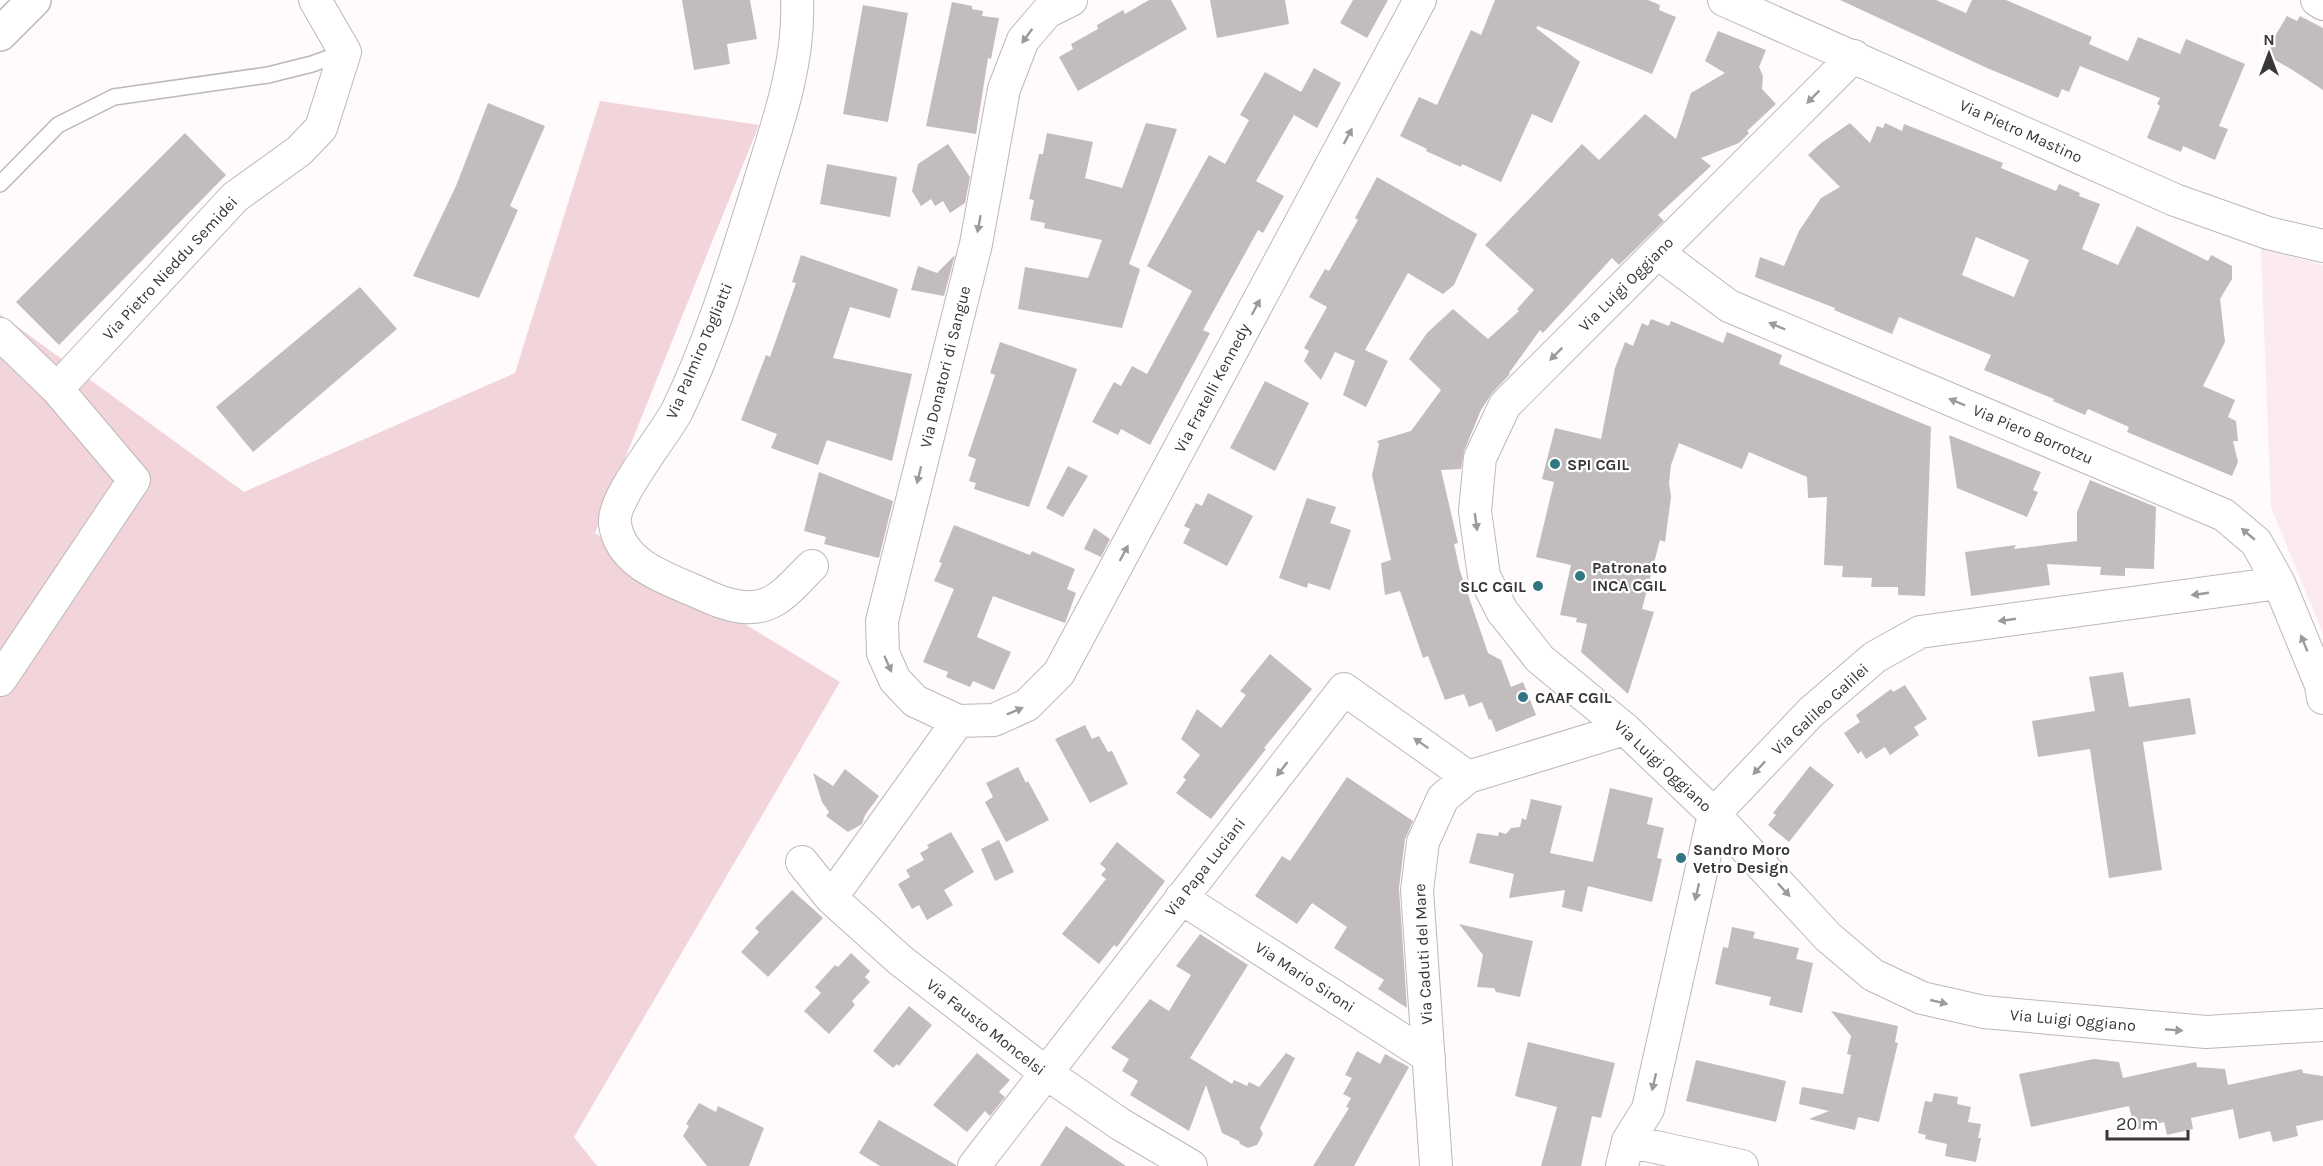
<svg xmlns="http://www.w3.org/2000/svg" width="2323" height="1166" viewBox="0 0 2323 1166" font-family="Karla,sans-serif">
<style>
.built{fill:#fbebee}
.green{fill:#f1d5da}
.building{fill:#c3bcbd;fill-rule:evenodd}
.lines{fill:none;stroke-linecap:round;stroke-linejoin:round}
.service-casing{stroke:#bdb7b8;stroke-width:18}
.minor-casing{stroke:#bdb7b8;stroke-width:34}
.tertiary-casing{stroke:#bdb7b8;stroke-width:36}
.service{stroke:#fff;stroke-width:15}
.minor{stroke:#fff;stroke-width:32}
.tertiary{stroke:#fff;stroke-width:33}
.oneway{fill:#9c9a9b}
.poi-dot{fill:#327685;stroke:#fff;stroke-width:2}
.labels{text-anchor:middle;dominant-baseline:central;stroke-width:4.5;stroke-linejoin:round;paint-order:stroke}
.street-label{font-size:16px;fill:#393637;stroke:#fff}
.poi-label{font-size:16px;font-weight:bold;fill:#393637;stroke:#fff;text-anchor:start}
</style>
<rect width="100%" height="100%" fill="#fffafb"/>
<!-- built -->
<path class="built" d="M2261,248L2323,265V634L2271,507Z"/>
<!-- green -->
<path class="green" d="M600,101L759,125L595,533L840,682L574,1137L597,1166H0V314L244,492L515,373Z"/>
<!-- building -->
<path class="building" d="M682,0H750L757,39L727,44L730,64L694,70Z
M1149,0H1171L1187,29L1078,91L1059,57L1073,49L1071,44L1098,29L1097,25L1123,10L1125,14Z
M1210,0H1285L1289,24L1217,38Z
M1353,0H1388L1367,38L1340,23Z
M1495,0H1648L1660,5L1659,10L1676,17L1652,74L1538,26L1536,28L1580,62L1552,123L1532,114L1501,182L1462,164L1461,167L1426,151L1427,149L1400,136L1419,97L1437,105L1471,30L1481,35Z
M1840,0H1936L1966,13L1972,0H2006L2092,37L2089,44L2128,61L2138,37L2180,54L2186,39L2245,64L2219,126L2228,129L2215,160L2183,146L2181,152L2147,138L2160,106L2157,104L2160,98L2080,66L2069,92L2062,89L2058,98L1987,68Z
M952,2L972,6V9L983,11L982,16L999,18L991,59L988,58L976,134L926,126Z
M863,5L908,13L888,122L843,114Z
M2287,16L2297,21L2300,16L2323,28V90L2291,69L2264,54Z
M1718,31L1766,50L1759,67L1763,76L1762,89L1776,104L1747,131L1749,133L1739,143L1701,158L1711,166L1658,215L1664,221L1619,265L1612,258L1543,333L1540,330L1509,373L1510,374L1492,393L1481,410L1464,451L1461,469L1441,470L1458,543L1454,544L1460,571L1488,653L1501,660L1511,687L1523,682L1536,715L1496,732L1491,719L1489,720L1482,702L1469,707L1464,694L1445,700L1428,656L1423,658L1400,591L1385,595L1381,563L1391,560L1372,475L1379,444L1377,441L1411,431L1441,390L1409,359L1427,333L1453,309L1488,339L1519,311L1517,309L1534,290L1485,245L1582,144L1599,160L1645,114L1676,139L1691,93L1725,73L1705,61Z
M1314,68L1341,83L1317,128L1294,115L1256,181L1284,196L1263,233L1258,230L1203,330L1210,333L1150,445L1121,429L1118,435L1092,422L1114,382L1121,386L1132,366L1147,374L1192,291L1147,266L1209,155L1225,164L1249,120L1240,115L1265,72L1301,92Z
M488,103L545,126L510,206L518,210L479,298L413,276L456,186Z
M1146,123L1177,129L1129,264L1140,269L1122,328L1018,309L1025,267L1088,278L1102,240L1044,228L1045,223L1030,220L1034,200L1029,199L1039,154H1043L1047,133L1093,142L1085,178L1122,188Z
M1850,123L1870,143L1877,126L1883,128L1885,123L1902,131L1904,124L2003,163L2001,168L2056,191L2059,184L2080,193L2079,196L2100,204L2082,249L2118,265L2137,226L2208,261L2211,255L2232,266V279L2220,299L2225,342L2203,386L2235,400L2228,417L2236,421L2238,441H2233L2238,462L2232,476L2127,432L2129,427L2088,409L2085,415L2053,401L2054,399L1984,370L1991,355L1899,317L1892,334L1834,310L1835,308L1755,277L1760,257L1784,266L1799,231L1821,198L1840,187L1808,155L1821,143ZM1976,237L2029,260L2014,297L1962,275Z
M185,133L226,175L59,345L16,302Z
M948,144L970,177L965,203L950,213L943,201L935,206L931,199L921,206L912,191L918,164Z
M827,164L897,177L890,217L820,204Z
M1377,177L1477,234L1454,285L1443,294L1408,273L1365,350L1388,361L1366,407L1343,395L1355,361L1335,352L1321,380L1304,361L1309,351L1304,348L1327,307L1309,297L1325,269L1329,271L1358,220L1355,218Z
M801,255L898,289L890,318L850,307L833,358L912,374L892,461L827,440L818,465L771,448L777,434L741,420L766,355L770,357L796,283L792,282Z
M955,255L944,296L911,290L918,266L937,273Z
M360,287L397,329L253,452L216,407Z
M1651,319L1669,326L1671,321L1723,343L1727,332L1782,355L1779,364L1931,427L1925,596L1898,595V587H1871L1872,578L1842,577L1843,566L1824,565L1827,497L1808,498L1807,477L1749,452L1742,469L1679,443L1671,465L1669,483L1671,497L1665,542L1660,540L1642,609L1654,612L1628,694L1581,652L1587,624L1576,622L1577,618L1560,615L1571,565L1536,557L1554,482L1542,479L1555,428L1601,439L1615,368L1625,342L1633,346L1642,323L1648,326Z
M1000,342L1077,369L1029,507L974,489L976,483L969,481L976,459L968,456L995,375L990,373Z
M1265,381L1309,403L1275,471L1230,448Z
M1949,435L2041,472L2033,490L2038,492L2027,517L1957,488Z
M1068,466L1088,476L1063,517L1046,508Z
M819,472L893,501L879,558L824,544L826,537L804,531Z
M2090,480L2156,507L2154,569L2125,568V576L2100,575L2101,567L2047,564L2050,585L1971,596L1965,552L2016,545L2014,549L2077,541V512Z
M1208,493L1253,516L1227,566L1183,543L1190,529L1184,526L1196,503L1202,506Z
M1307,498L1336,507L1330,523L1351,530L1330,590L1308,583L1307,588L1279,578Z
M954,525L1030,555L1032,551L1075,569L1067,589L1076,593L1065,623L993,596L977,637L1011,652L994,690L973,681L970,687L946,677L948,672L923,662L954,589L934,581L942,563L939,562Z
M1094,528L1110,539L1101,557L1084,549Z
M1270,654L1312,689L1264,748L1266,749L1211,819L1176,793L1186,780L1183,777L1200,755L1181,739L1197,709L1221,728L1246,695L1240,691Z
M2123,672L2129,707L2190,698L2196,734L2143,742L2162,870L2109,878L2090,749L2038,757L2032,721L2095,711L2089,677Z
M1905,685L1927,719L1914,727L1919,735L1890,755L1885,747L1866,759L1861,751L1858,754L1844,733L1860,722L1856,715L1891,689L1893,692Z
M1085,725L1092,739L1099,736L1108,752L1112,751L1128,784L1090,803L1055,739Z
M1810,766L1834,785L1789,842L1768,825L1776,815L1773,813Z
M1018,767L1026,783L1028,781L1049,820L1006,842L985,802L993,797L986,783Z
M845,769L879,796L865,815L862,824L848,832L826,816L829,812L822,802L813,773L833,786Z
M1347,777L1413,821L1405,839L1399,888L1407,1008L1378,989L1384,980L1334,948L1347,927L1312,903L1297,924L1255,896L1282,856L1290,861Z
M1610,788L1653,798L1647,824L1664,828L1657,858L1662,859L1652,902L1588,886L1582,912L1562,907L1565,890L1509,898L1514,874L1469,863L1477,833L1498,836L1499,832L1506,834L1511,828L1520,827L1522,818L1526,820L1531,799L1562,806L1550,853L1593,862Z
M951,832L974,872L944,890L953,905L927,920L919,905L912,909L898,884L910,877L906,870L924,860L920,853L929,848L927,845Z
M999,840L1014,872L995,881L981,849Z
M1117,842L1165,881L1117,947L1114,945L1099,964L1062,934L1106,879L1101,875L1106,869L1100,864Z
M792,890L823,918L768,977L741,952L759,932L755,928Z
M1459,924L1533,941L1520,997L1496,992L1494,988L1477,987L1483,955Z
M1732,927L1755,932L1753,938L1799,948L1796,959L1813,963L1802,1013L1769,1005L1771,997L1715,984L1723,947L1728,948Z
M1200,934L1248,965L1190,1058L1232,1084L1234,1080L1247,1086L1249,1082L1259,1087L1286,1053L1295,1058L1260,1128L1263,1134L1257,1145L1248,1148L1240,1144L1239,1141L1222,1133L1206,1085L1189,1131L1130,1095L1138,1081L1122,1071L1129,1059L1111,1048L1150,999L1169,1011L1191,975L1176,966Z
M851,953L870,971L865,977L870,982L852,1001L855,1005L829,1034L804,1011L821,993L815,987L835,965L838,967Z
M909,1006L932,1025L899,1066L897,1064L893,1068L873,1051Z
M1831,1011L1898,1026L1895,1042L1898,1043L1879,1122L1858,1117L1855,1130L1809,1119L1829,1111L1799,1104L1802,1087L1843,1094L1851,1055L1847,1054L1851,1036Z
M1528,1042L1615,1063L1601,1118L1592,1116L1581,1166H1541L1557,1107L1515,1096Z
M1357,1051L1380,1064L1385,1054L1409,1067L1354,1166H1313L1349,1108L1346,1107L1351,1098L1343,1094L1352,1078L1345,1075Z
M977,1053L1010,1080L999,1092L1005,1097L990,1116L985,1111L967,1132L933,1105Z
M2094,1059L2119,1062L2123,1078L2196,1062L2197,1067L2225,1069L2228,1085L2302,1069L2303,1073L2323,1076V1120L2296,1126L2298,1136L2273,1142L2270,1131L2239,1139L2233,1109L2191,1118L2193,1129L2167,1135L2164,1122L2135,1130L2129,1106L2031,1127L2019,1074Z
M1696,1060L1786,1081L1776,1122L1686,1101Z
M1934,1093L1958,1097L1957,1104L1971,1107L1968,1122L1981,1124L1978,1138H1981L1976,1162L1945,1156L1947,1144L1925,1139L1926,1135L1918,1133L1925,1101L1932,1102Z
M699,1103L716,1112L718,1106L764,1128L749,1166H707L683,1136L689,1126L686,1124Z
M879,1120L956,1165V1166H880L859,1153Z
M1066,1126L1126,1166H1040Z"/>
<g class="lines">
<!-- service casing -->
<g class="service-casing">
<path id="service" d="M0,184L58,125L114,97L268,75L312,64L345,52"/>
</g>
<!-- minor casing -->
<g class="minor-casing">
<path id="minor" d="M797,0C800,66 775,131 756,194C733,267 711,341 677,411C664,436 611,499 615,524C621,566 669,579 702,594C725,605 752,614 775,600C789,592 801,576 812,566
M1071,0L1047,12L1023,40L1004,89L976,244L882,621L883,653L895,680L915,701L958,721L994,720L1027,705L1059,673L1420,0
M1724,0L2175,200L2268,233L2323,246
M2317,0L2323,4
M1854,56L1505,405L1480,458L1475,511L1484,576L1502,611L1540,659L1625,729L1714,814L1828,937L1873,975L1922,998L1984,1012L2206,1032L2323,1025
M1658,253L1729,306L2224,515L2256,542L2279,583L2321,685L2323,698
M0,334L57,389L134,480L0,680
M57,389L235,197L299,151L321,128L345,52L315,0
M802,862L831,898L900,960L1046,1073L1120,1124L1191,1166
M831,898L958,721
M1181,898L1429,1057
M1628,1141L1742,1166
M974,1166L1344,689L1468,777
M1436,1166L1417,890L1423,842L1443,798L1468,777L1625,729
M1622,1166L1628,1141L1648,1109L1714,814L1811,712L1875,657L1920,632L2279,583"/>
</g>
<!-- tertiary casing -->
<g class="tertiary-casing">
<path id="tertiary" d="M0,34L34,0"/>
</g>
<!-- service -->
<use href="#service" class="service"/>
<!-- minor -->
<use href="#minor" class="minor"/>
<!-- tertiary -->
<use href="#tertiary" class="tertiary"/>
</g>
<!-- one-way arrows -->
<defs><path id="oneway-solid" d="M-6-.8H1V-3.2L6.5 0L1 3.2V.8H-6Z" transform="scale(1.5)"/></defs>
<g class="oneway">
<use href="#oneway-solid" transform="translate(1027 36) rotate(126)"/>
<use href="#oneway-solid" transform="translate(1813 97) rotate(135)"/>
<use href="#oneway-solid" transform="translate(1348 136) rotate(-62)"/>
<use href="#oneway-solid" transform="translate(979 224) rotate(100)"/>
<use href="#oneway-solid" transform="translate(1256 307) rotate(-62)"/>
<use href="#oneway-solid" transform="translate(1777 326) rotate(-157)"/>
<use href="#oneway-solid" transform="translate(1556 354) rotate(135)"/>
<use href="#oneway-solid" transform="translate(1957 402) rotate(-157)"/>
<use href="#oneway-solid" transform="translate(919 475) rotate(104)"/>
<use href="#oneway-solid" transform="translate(1476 522) rotate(82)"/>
<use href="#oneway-solid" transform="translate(2248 534) rotate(-140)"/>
<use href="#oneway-solid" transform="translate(1124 553) rotate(-62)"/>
<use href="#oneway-solid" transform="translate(2200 594) rotate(172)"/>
<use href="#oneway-solid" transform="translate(2007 620) rotate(172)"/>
<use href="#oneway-solid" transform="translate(2304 643) rotate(-112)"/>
<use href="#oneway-solid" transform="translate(888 664) rotate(66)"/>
<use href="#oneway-solid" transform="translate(1015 711) rotate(-23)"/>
<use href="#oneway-solid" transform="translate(1421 743) rotate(-145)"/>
<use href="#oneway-solid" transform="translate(1759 768) rotate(133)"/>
<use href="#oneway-solid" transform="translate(1282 769) rotate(128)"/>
<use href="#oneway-solid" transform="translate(1784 890) rotate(47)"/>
<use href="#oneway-solid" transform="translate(1697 892) rotate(103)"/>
<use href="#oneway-solid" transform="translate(1939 1002) rotate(13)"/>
<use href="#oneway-solid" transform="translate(2174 1030) rotate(5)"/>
<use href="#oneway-solid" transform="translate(1654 1082) rotate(103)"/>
</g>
<!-- markers -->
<g class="poi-dot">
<circle cx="1555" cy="464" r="6"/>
<circle cx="1580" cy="576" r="6"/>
<circle cx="1538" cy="586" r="6"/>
<circle cx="1523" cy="697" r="6"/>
<circle cx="1681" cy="858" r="6"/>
</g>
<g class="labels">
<!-- street labels -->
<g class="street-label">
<text transform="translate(2021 131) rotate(24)">Via Pietro Mastino</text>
<text transform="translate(170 268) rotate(-47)">Via Pietro Nieddu Semidei</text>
<text transform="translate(1626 284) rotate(-45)">Via Luigi Oggiano</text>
<text transform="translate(699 351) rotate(-67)">Via Palmiro Togliatti</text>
<text transform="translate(945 367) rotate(-76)">Via Donatori di Sangue</text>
<text transform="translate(1212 388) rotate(-62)">Via Fratelli Kennedy</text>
<text transform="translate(2033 434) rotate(23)">Via Piero Borrotzu</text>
<text transform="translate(1820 709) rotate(-43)">Via Galileo Galilei</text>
<text transform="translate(1663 766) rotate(43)">Via Luigi Oggiano</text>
<text transform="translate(1205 867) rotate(-52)">Via Papa Luciani</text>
<text transform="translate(1423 954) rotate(-93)">Via Caduti del Mare</text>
<text transform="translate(1305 977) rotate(33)">Via Mario Sironi</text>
<text transform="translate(2073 1020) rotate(5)">Via Luigi Oggiano</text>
<text transform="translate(986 1027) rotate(38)">Via Fausto Moncelsi</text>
</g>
<!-- poi labels -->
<g class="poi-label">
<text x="1567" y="464">SPI CGIL</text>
<text x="1592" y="567">Patronato<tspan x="1592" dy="18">INCA CGIL</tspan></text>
<text x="1526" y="586" text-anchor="end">SLC CGIL</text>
<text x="1535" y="697">CAAF CGIL</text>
<text x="1693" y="849">Sandro Moro<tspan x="1693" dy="18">Vetro Design</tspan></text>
</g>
</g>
<!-- north arrow -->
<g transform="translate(2269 54)" stroke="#ffffff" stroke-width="4.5" paint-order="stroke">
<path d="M0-4.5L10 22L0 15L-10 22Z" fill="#393637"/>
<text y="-9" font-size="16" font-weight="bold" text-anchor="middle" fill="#393637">N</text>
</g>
<!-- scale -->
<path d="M2107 1130v9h81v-9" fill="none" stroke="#393637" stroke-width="3"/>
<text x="2116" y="1130" font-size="18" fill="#393637" stroke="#ffffff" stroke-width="4.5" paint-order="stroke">20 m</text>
</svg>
